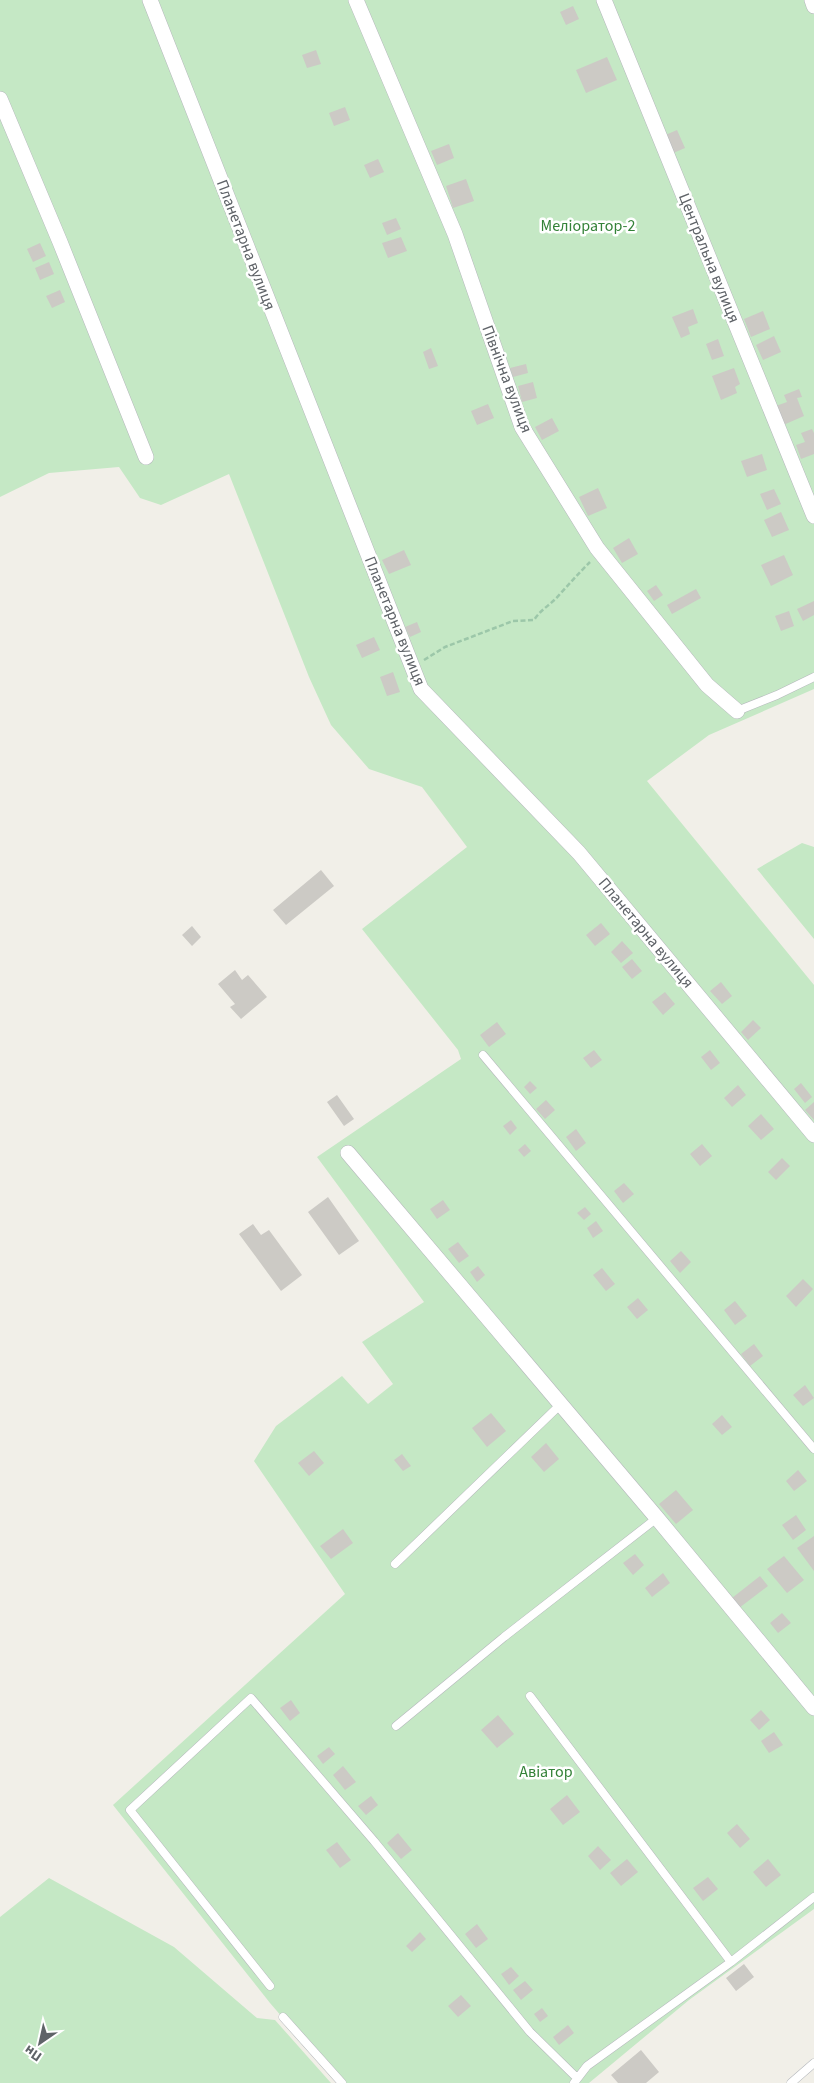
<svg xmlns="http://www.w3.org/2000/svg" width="814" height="2083" viewBox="0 0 814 2083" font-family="'Source Sans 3',sans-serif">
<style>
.green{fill:#c5e8c5}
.building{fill:#cccac5}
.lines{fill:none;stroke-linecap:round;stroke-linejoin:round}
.service-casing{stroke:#b5b8bc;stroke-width:9}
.minor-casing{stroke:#b5b8bc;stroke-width:16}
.path{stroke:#9cc7a9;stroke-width:2.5;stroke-dasharray:5 2.5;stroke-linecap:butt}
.service{stroke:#fff;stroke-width:8}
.minor{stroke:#fff;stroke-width:15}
.labels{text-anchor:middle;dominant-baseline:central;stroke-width:5;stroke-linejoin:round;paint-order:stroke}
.park-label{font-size:16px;fill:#348238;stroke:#fff}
.street-label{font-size:16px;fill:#5f6368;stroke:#fff}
</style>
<rect width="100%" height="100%" fill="#f1efe8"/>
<!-- green -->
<path class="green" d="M0,0H814V689L709,735L647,781L814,985V1909L689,2000L589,2083H339L270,2003L113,1805L345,1594L254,1461L276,1426L342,1376L368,1404L393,1384L362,1342L424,1302L317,1157L461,1059L458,1050L362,929L467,847L422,787L369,769L331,725L309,677L229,474L161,505L140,498L119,467L49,473L0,497Z
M802,843L814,847V939L757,869Z
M49,1878L174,1947L257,2018L275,2020L331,2083H0V1917Z"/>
<!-- building -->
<path class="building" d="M573,6L579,19L566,25L560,12Z
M316,50L321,64L307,68L302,55Z
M607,57L617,80L586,93L576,70Z
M345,107L350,120L334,126L329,113Z
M677,130L685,148L671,154L663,136Z
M449,144L454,158L437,165L431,151Z
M378,159L384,172L370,178L364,165Z
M466,179L474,201L453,208L446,186Z
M396,218L401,229L387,235L382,223Z
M401,237L407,251L388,258L382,243Z
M40,243L46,256L33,262L27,249Z
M49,262L54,274L40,280L35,268Z
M60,290L65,302L52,308L46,296Z
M693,309L698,323L688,327L690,334L681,338L672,317Z
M763,311L770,329L751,337L744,319Z
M774,336L781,352L763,360L756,345Z
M718,339L724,356L712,360L706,344Z
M431,348L438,366L429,369L423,352Z
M526,364L528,373L513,377L510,368Z
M734,368L740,384L735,387L737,393L721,400L712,376Z
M533,382L537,398L522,402L518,386Z
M799,389L802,397L797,398L804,416L781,426L773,407L787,402L784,395Z
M488,404L494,418L477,425L471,411Z
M552,418L559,431L542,440L535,427Z
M812,429L814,433V454L801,459L796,445L805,442L801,433Z
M762,454L767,470L747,477L741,461Z
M598,488L607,508L588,516L579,497Z
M774,489L781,504L767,510L760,494Z
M781,512L789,530L772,537L764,520Z
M629,538L638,554L622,563L613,548Z
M404,550L411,565L389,574L382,560Z
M784,555L793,575L771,586L761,565Z
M656,585L663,595L654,601L647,591Z
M696,589L701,598L672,614L667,605Z
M814,601V615L803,621L797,609Z
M789,611L794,626L781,631L775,616Z
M417,622L421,632L410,637L405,627Z
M374,637L380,650L362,658L356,645Z
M393,672L400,692L387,696L380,677Z
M321,870L334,886L286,925L273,910Z
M601,923L610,934L595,946L586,935Z
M192,926L201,937L192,946L182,935Z
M622,941L633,953L621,963L611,952Z
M632,959L642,971L632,979L622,967Z
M235,970L242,980L248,975L267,997L241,1019L230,1007L235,1004L218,984Z
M721,982L732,996L722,1004L710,991Z
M665,992L675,1004L663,1015L652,1002Z
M753,1020L761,1028L748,1040L741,1032Z
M497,1022L506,1034L489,1047L480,1035Z
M594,1050L602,1060L591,1068L583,1058Z
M710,1050L720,1063L711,1070L701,1057Z
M530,1081L537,1088L530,1094L524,1087Z
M801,1083L812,1097L805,1103L794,1089Z
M738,1085L746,1095L732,1107L724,1098Z
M337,1095L354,1119L344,1126L327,1102Z
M546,1100L555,1110L545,1119L536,1109Z
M814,1102V1120L805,1110Z
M761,1114L774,1129L761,1140L748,1126Z
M511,1120L517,1128L510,1135L503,1126Z
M576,1129L586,1143L576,1151L566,1137Z
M525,1144L531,1151L524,1157L518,1150Z
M702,1144L712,1156L700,1166L690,1154Z
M782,1158L790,1166L776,1180L768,1172Z
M624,1183L634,1194L623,1203L614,1191Z
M328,1197L359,1241L339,1255L308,1212Z
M443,1200L450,1210L437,1219L430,1209Z
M585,1207L591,1214L584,1220L577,1213Z
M596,1221L603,1231L593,1238L587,1228Z
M253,1224L261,1235L269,1230L302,1275L281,1291L239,1234Z
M458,1242L469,1256L459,1263L448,1249Z
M681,1251L691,1262L680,1273L670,1261Z
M478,1266L485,1275L477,1282L470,1272Z
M602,1268L615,1284L606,1291L593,1275Z
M803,1279L813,1289L796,1307L786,1296Z
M638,1298L648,1310L637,1319L627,1307Z
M735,1301L747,1316L735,1325L724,1310Z
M754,1344L763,1356L750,1366L741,1354Z
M805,1385L814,1398L803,1406L793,1395Z
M491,1413L506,1431L487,1447L472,1428Z
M722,1415L732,1427L722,1435L712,1424Z
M546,1443L559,1459L544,1472L531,1457Z
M314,1451L324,1463L309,1476L298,1463Z
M402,1454L411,1466L403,1471L394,1460Z
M798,1470L807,1481L794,1491L786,1481Z
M676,1490L693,1510L676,1524L659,1504Z
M796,1515L806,1530L793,1540L782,1525Z
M343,1529L353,1543L331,1559L320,1546Z
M814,1536V1571L797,1548Z
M635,1554L644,1565L633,1575L623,1563Z
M784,1556L804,1580L787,1593L767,1569Z
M663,1573L670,1583L652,1597L645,1588Z
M760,1576L768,1586L739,1608L732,1598Z
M782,1613L791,1623L778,1633L770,1623Z
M291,1700L300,1713L290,1721L280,1708Z
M761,1710L770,1720L759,1730L750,1720Z
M498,1715L514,1734L497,1748L481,1730Z
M774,1732L783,1745L769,1753L761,1741Z
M329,1747L335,1754L323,1764L317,1756Z
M343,1766L356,1782L345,1790L333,1775Z
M567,1795L580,1812L563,1825L550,1809Z
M371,1796L378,1805L366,1815L358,1806Z
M737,1824L750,1839L740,1848L727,1833Z
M398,1833L412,1850L401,1859L387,1843Z
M337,1842L351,1860L340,1868L326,1850Z
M598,1846L611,1860L600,1870L588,1856Z
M627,1859L638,1872L621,1886L610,1873Z
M768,1859L781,1875L766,1887L753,1872Z
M708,1877L718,1889L703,1901L693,1888Z
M477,1924L488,1939L476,1948L465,1934Z
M420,1932L426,1939L412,1952L406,1946Z
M744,1964L754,1977L736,1991L726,1978Z
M511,1967L519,1976L509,1985L501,1974Z
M525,1981L533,1990L521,2000L513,1990Z
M461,1995L471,2006L458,2017L448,2006Z
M542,2008L548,2016L540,2022L534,2014Z
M568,2025L574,2033L559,2045L553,2037Z
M641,2050L659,2072L646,2083H618L611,2075Z"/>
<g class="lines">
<!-- service casing -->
<g class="service-casing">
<path id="service" d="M737,711L777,695L814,677
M483,1055L814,1449
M395,1564L561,1404
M530,1696L731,1962
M396,1726L504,1637L657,1518
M270,1986L130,1810L251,1698L374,1841L530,2032L577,2078
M283,2017L342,2083
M574,2083L587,2066L731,1962L814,1897
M791,2083L814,2063"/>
</g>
<!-- minor casing -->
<g class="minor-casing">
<path id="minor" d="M150,0L421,689L579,853L814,1135
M356,0L455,234L522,427L597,548L707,685L737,711
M604,0L814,516
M812,0L814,6
M0,99L60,242L146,457
M348,1153L657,1518L814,1708"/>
</g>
<!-- path -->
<path class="path" d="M424,660L445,647L513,621L534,620C541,609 552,604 560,594C570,583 579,573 590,562"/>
<!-- service -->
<use href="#service" class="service"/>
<!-- minor -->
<use href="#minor" class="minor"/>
</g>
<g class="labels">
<!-- park labels -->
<g class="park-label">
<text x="588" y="226">Меліоратор-2</text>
<text x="546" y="1772">Авіатор</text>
</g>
<!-- street labels -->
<g class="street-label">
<text transform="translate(246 245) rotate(69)">Планетарна вулиця</text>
<text transform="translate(709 258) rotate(68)">Центральна вулиця</text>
<text transform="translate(507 379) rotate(69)">Північна вулиця</text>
<text transform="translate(395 621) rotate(68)">Планетарна вулиця</text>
<text transform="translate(646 933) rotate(50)">Планетарна вулиця</text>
</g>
</g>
<!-- north arrow -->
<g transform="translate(40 2043) rotate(214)" stroke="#ffffff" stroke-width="4" paint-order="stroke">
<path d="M0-4L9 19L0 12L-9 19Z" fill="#5f6368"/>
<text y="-8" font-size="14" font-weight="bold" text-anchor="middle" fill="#5f6368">Пн</text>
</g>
</svg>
